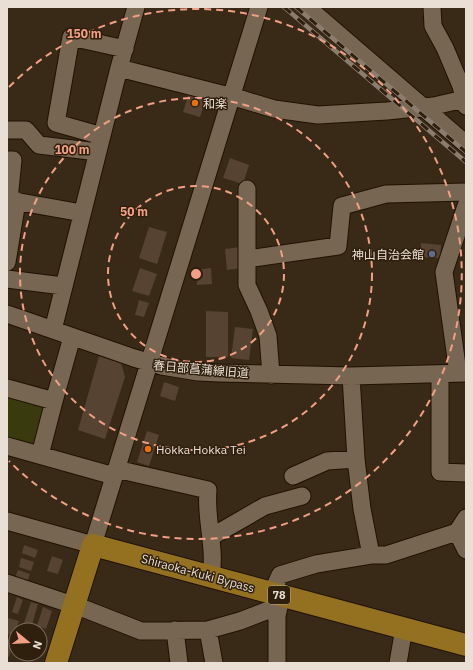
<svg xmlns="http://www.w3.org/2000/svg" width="473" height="670" viewBox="0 0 473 670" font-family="'IBM Plex Sans','Noto Sans JP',sans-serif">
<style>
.green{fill:#393b0e}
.building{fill:#564332}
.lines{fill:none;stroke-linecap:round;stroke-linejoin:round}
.minor-casing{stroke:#201202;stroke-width:19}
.major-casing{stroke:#201202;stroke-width:24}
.minor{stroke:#776651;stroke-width:17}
.major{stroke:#937120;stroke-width:22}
.rail-casing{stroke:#8a7d6e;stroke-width:4.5}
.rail{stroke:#2f200d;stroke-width:3;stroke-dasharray:9;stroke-linecap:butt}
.ring{fill:none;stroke:#f39f85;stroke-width:2;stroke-dasharray:7 5}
.food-dot{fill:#e8710a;stroke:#2f200d;stroke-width:1.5}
.service-dot{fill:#5c6f8a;stroke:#2f200d;stroke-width:1.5}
.labels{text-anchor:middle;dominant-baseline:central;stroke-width:3;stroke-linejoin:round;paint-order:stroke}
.shield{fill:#2f200d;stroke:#b2a698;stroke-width:1}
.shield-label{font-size:11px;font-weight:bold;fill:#eadfd4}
.poi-label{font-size:12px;fill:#eadfd4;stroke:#2f200d;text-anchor:start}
.street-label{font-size:12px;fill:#eadfd4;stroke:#2f200d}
.centre{fill:#f39f85;stroke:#2f200d;stroke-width:2}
.ring-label{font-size:12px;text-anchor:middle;font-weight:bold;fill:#f39f85;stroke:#2f200d;stroke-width:3;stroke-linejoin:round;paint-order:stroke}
</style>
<rect width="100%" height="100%" fill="#392a17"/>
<!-- green -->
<path class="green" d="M7,392L47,403L34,449L7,442Z"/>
<!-- building -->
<path class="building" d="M190,90L207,95L200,117L183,112Z
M230,158L249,165L243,184L223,178Z
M149,227L167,232L157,264L139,258Z
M421,243L441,245L440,258L420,257Z
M240,247L242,268L227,270L225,249Z
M140,268L157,274L149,296L132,291Z
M211,268L212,284L197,285L196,270Z
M139,300L149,303L144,317L135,315Z
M206,311L228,312V357H206Z
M235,327L253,329L249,360L231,358Z
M99,356L121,363L125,377L105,439L78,430Z
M164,382L179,387L175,401L160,396Z
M147,431L159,435L149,466L137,462Z
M24,545L38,550L35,558L22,553Z
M52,556L63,560L58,574L47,571Z
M21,558L34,562L31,571L19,567Z
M18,570L30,574L27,582L15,578Z
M17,597L23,600L18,614L12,612Z
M31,602L38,604L32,625L24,623Z
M43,607L52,611L46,629L37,626Z
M8,618L19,621L14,636L7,634Z
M7,639L14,641L9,657L7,656Z"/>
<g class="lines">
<!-- minor casing -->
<g class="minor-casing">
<path id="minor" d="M307,7L466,144
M432,7L433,26L445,48L461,86L466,106
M119,68L241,99L274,109L318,115L387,111L434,106L464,99
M7,130H26L39,145L98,152
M102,136L56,123L71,37L125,49
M7,160H13L9,200L82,213
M247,189V259
M7,262L17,201
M7,279L63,286
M7,314L134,358L162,366L198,372L220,373L351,376L466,373
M53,330L119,68L136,7
M458,373L444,272L466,206
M440,374V472L466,473
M271,375L268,336L259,311L247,285V259L338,246L342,206L386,194L466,192
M351,376L356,459L362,509L371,555
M7,388L54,401
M7,446L114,476
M40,455L54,401L72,337
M116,469L208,490C205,519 216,547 211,576
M293,476L327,461L356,459
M7,521L93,545L259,7
M457,532L466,518
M211,535L218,533L265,506L302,496
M7,583L85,609L141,631L208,630L240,621L279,606
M272,593L280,575L316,564L371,555H386L457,532L466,550
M175,630L179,663
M208,630L214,663
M277,663V616L281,598
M398,663L404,628"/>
</g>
<!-- major casing -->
<g class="major-casing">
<path id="major" d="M56,663L93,545L466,645"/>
</g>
<!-- minor -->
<use href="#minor" class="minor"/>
<!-- major -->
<use href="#major" class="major"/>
<!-- rail casing -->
<g class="rail-casing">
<path id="rail" d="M284,7L466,162
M296,7L466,152"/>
</g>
<!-- rail -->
<use href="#rail" class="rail"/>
</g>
<!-- distance rings -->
<g class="ring">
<circle cx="196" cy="274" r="88"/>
<circle cx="196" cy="274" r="176"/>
<path d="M9 87A265 265 0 1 1 9 461"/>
</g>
<!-- markers -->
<g class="food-dot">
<circle cx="195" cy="103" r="4"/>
<circle cx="148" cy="449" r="4"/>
</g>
<circle class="service-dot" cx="432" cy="254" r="4"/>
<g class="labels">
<!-- shield labels -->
<rect class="shield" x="268" y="586" width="22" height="18" rx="3"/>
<g class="shield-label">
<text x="279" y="595">78</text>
</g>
<!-- poi labels -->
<g class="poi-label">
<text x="203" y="103">和楽</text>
<text x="424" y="254" text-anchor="end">神山自治会館</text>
<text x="156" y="449">Hokka Hokka Tei</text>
</g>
<!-- street labels -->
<g class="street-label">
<text transform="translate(201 369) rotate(5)">春日部菖蒲線旧道</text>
<text transform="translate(198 573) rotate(15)">Shiraoka-Kuki Bypass</text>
</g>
</g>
<circle cx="196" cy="274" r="6" class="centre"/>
<g class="ring-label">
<text x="84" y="38">150 m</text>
<text x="72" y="154">100 m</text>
<text x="134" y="216">50 m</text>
</g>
<!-- border -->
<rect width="473" height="670" fill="none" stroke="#eadfd4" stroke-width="16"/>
<!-- north arrow -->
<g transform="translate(28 642) rotate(108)"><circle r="19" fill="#2f200d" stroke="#7a6c5d"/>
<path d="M0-3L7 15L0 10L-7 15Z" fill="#f39f85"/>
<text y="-6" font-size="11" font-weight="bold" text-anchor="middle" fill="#eadfd4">N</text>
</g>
</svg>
